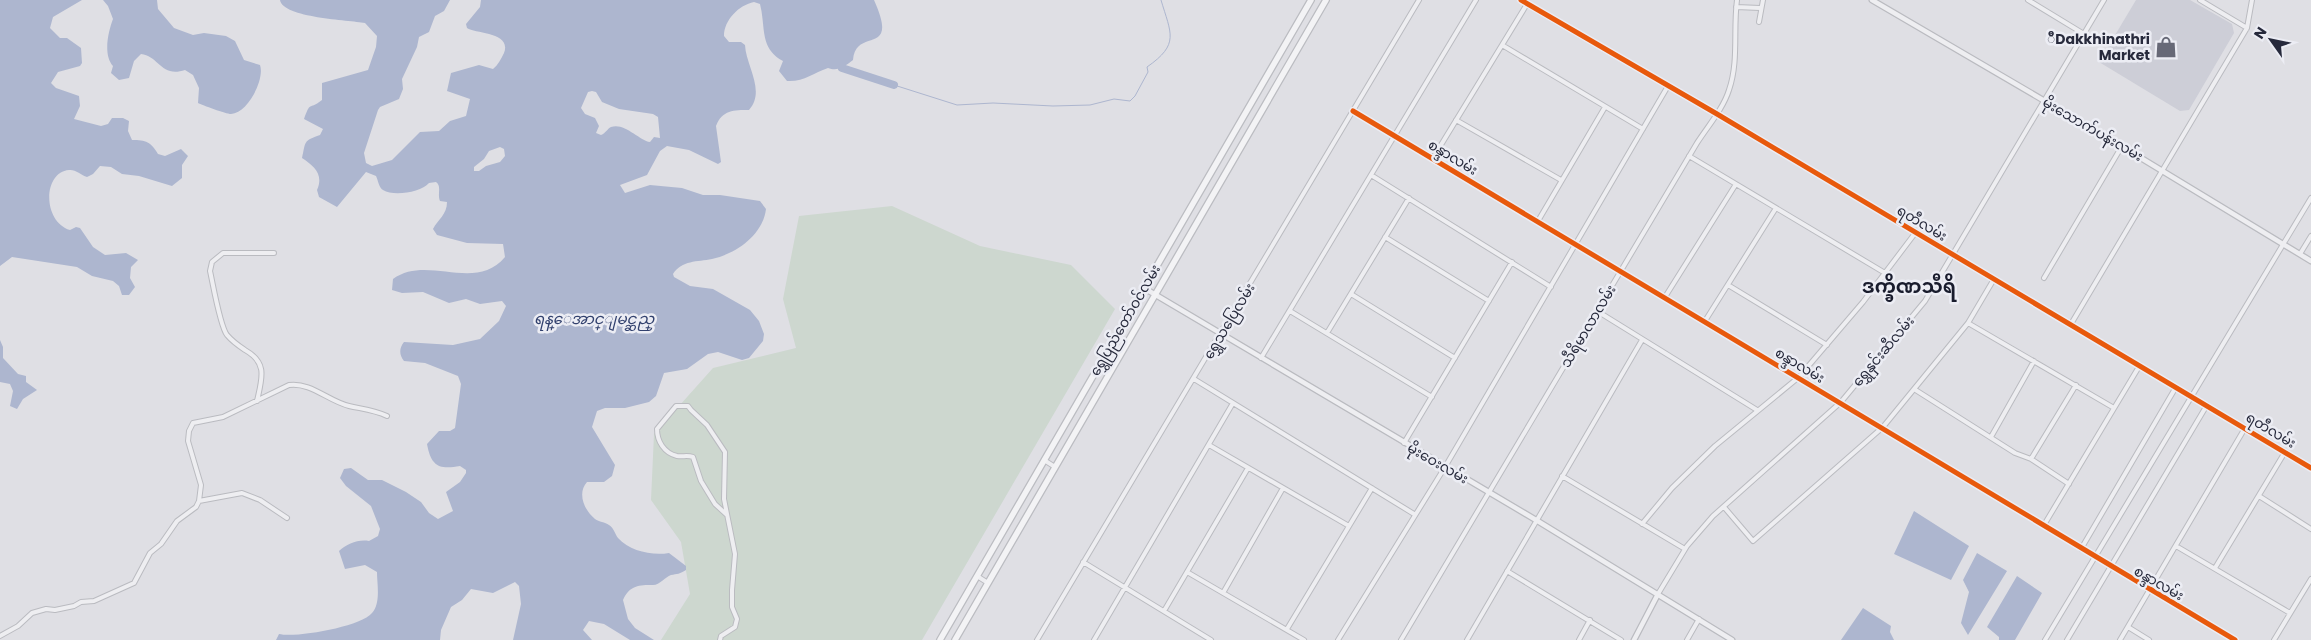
<svg xmlns="http://www.w3.org/2000/svg" width="2311" height="640" viewBox="0 0 2311 640" font-family="Poppins,'Noto Sans Myanmar',sans-serif">
<style>
.built{fill:#cdced7}
.green{fill:#cdd7cf}
.water{fill:#adb6cf;fill-rule:evenodd}
.lines{fill:none;stroke-linecap:round;stroke-linejoin:round}
.stream{stroke:#adb6cf;stroke-width:1}
.river{stroke:#adb6cf;stroke-width:8}
.minor-casing{stroke:#babbc0;stroke-width:6}
.tertiary-casing{stroke:#babbc0;stroke-width:7}
.primary-casing{stroke:#bbbcc1;stroke-width:8}
.minor{stroke:#eeeef1;stroke-width:4}
.tertiary{stroke:#eeeef1;stroke-width:4.5}
.primary{stroke:#f3f3f5;stroke-width:5.5}
.cycleway-casing{stroke:#ecedf4;stroke-width:8}
.cycleway{stroke:#e8590c;stroke-width:5}
.labels{text-anchor:middle;dominant-baseline:central;stroke-width:5;stroke-linejoin:round;paint-order:stroke}
.poi-label{font-size:14px;font-weight:bold;fill:#272a3c;stroke:#ecedf4;text-anchor:end}
.street-label{font-size:14px;fill:#272a3c;stroke:#ecedf4}
.water-label{font-size:15px;font-style:italic;fill:#32416e;stroke:#ecedf4}
.district-label{font-size:19px;font-weight:bold;fill:#191c2d;stroke:#ecedf4}
</style>
<rect width="100%" height="100%" fill="#dfdfe4"/>
<!-- built -->
<path class="built" d="M2136,0H2190L2232,24L2234,33L2189,110L2180,111L2099,62Z"/>
<!-- green -->
<path class="green" d="M892,206L980,246L1071,265L1115,309L922,640H661L690,594L681,542L651,500L654,434L713,368L796,348L783,299L799,216Z"/>
<!-- water -->
<path class="water" d="M0,0H82L53,17L50,28L60,38H67L81,48L82,63L80,66L58,72L51,83L56,88L79,96L80,106L74,119L101,126L108,124L112,118H123L129,121L128,131L132,140C146,140 151,142 158,154L165,156L181,149L188,156L182,165V178L172,186L139,176L122,174L111,167L100,166L93,174L87,177C81,175 75,169 69,170C43,172 42,221 70,230L76,227L80,228L93,247L105,255L126,253L138,260L131,267L130,278L135,287L129,295H122L119,286L113,281L92,276L77,267L12,257L0,266Z
M103,0H157L158,9L174,28L193,35L204,33L226,36L235,41L244,60L260,65C265,79 248,113 231,114C226,114 202,105 198,103L199,88L193,75L185,70C161,78 159,56 141,54L134,61L129,78L119,80L111,73L113,66C103,55 108,32 113,19L108,6Z
M280,0H450L444,11L435,16L429,32L419,37L417,47L402,79L403,89L399,99L380,107L378,110L364,153L366,163L372,166L392,160L420,132L439,131L450,121L466,116L470,99L447,91L451,73L479,65L493,69C498,65 501,59 504,53C512,32 476,34 467,28L466,24L480,7L481,0H874C900,58 856,26 853,60C845,66 838,72 828,68C813,73 804,82 787,81L779,71L783,61C759,48 766,27 760,4L754,2C739,5 724,20 724,36L729,42H741L745,45C746,66 766,91 749,110C734,110 722,110 716,126L721,162L718,164L689,150L667,146L660,151L647,175L620,185L625,193L650,185L682,188L703,195H720L760,201L766,209C763,235 736,254 712,259C697,262 682,260 673,274L674,277L690,286L713,289L750,310L759,321L764,334L763,341L749,358L742,360L718,352L708,354L687,369L664,373L656,396L649,402L625,408H605L597,411L592,427L615,465L612,476L604,482H587C577,493 584,510 595,519C599,522 605,522 609,525C614,528 615,534 618,538C630,551 652,556 669,553L686,566V570C680,574 677,574 671,575C665,577 660,585 653,585C639,585 630,585 623,600L628,619L635,628L654,640H630L604,624L589,621L583,630L592,640H513L521,604L519,586L515,582L493,593L471,589L462,600L451,607L441,630L440,640H276L279,634C296,638 360,627 372,613C381,603 377,584 377,572L365,565L345,569L339,551C347,544 358,539 369,541L378,536L380,529L371,506L346,486L340,478L344,469L351,468L368,480H382L406,492L421,502L429,513L438,519L453,511L446,492L460,482L466,473V470L460,466C439,470 431,466 427,444L439,431H450L455,428L461,384L458,376L425,363L404,361C399,355 399,348 404,342L453,345L480,339L499,321L506,306L502,301L480,304L466,299L449,303L423,292L402,293L392,290L393,279C427,254 475,293 505,257L503,244L467,243L437,235L433,229C438,219 447,215 447,202L440,201C437,194 442,186 436,182L429,183C421,192 394,197 383,190C379,188 378,180 376,176L366,172L337,207L319,197L317,190C324,174 314,166 302,158C306,141 303,141 320,135L323,129L304,119C311,100 308,111 322,100V83L368,70L376,47L377,36L365,23C349,20 283,18 280,0ZM592,91L596,92L602,102L619,109L653,114L658,117L660,138L654,137L650,142C639,140 624,122 611,127C607,129 606,133 601,135L596,133L599,126L595,118L585,114L581,108L588,92ZM500,147L504,149L505,156L500,162L486,166L479,171H474V167L484,159L489,151Z
M0,340L3,347V358L18,374L26,376V382L37,390L23,399L17,409L10,406L13,391L10,384L0,382Z
M1914,511L1969,546L1951,580L1894,554Z
M1977,553L2007,571L1968,635L1961,623L1969,592L1963,580Z
M2017,576L2042,593L2015,640H1999V637L1987,627Z
M1863,608L1891,626L1890,632L1894,640H1841Z"/>
<g class="lines">
<!-- stream -->
<path class="stream" d="M894,85L957,105L993,103L1053,106L1090,105L1114,99L1130,101L1135,96L1148,72L1147,67C1180,44 1171,34 1161,0"/>
<!-- river -->
<path class="river" d="M842,68L894,85"/>
<!-- minor casing -->
<g class="minor-casing">
<path id="minor" d="M2028,0L2084,34
M1736,7L1760,8
M1759,22L1763,0
M2247,28L2252,0
M1502,45L1643,129
M1353,111L2235,640
M1456,120L1561,180
M1689,156L1885,273
M1433,158L1527,4
M1371,175L1551,287
M1538,221L1605,107
M1385,237L1489,301
M2300,254L2311,236
M2044,278L2122,146
M1728,285L1827,345
M1351,294L1455,358
M1665,297L1736,184
M1290,311L1432,397
M1597,311L1757,410
M1705,321L1776,208
M1968,323L2114,408
M2071,324L2247,28L2200,0
M1327,333L1409,198
M1261,358L1476,0
M1194,379L1414,514
M1914,389L2015,453L2031,459
M257,401C262,378 268,363 245,350C239,346 232,341 227,335C220,326 213,284 210,271L212,262L223,253H274
M1991,437L2034,361
M1404,443L1512,262
M1209,445L1349,526
M1044,460L1055,467
M1562,476L1685,549
M2069,484L2031,459L2076,385
M2259,496L2311,529
M199,501L242,493L260,500L287,518
M1724,507L1753,541L1883,427L1968,323L1994,279
M1642,524L1672,488L1715,446L1799,377L1863,302L1916,232
M2044,525L2140,365
M2176,546L2290,613
M2081,549L2176,387
M1083,562L1211,640
M2215,568L2285,452
M1507,571L1621,640
M1187,572L1304,640
M977,576L988,583
M1223,593L1283,488
M1658,594L1687,546L1713,516L1841,402L1925,301L2104,0
M1164,611L1248,468
M2128,627L2149,640
M1287,629L1372,488
M0,636L18,626L32,613L46,609L55,610L74,606L81,602L94,601L134,583L150,553L161,544L177,521L196,507L199,501L201,485L188,441L189,431L193,423L223,417L289,385C311,382 328,401 349,406C362,409 374,410 387,416
M720,640L721,636L735,627L737,619L732,607V590L735,554L724,499L725,452L707,425L691,410L688,406H676L657,429C657,441 664,453 677,456C683,457 687,455 693,457L701,481L715,504L727,515
M1037,640L1419,0
M1094,640L1233,403
M1338,640L1445,467L1668,86
M1401,640L1697,143C1708,126 1723,109 1729,90C1739,61 1733,30 1737,0
M1467,640L1642,340
M1579,640L1590,620
M1687,640L1699,619
M2045,640L2311,198
M2067,640L2207,405
M2120,640L2245,428
M2274,640L2311,579"/>
</g>
<!-- tertiary casing -->
<g class="tertiary-casing">
<path id="tertiary" d="M1521,0L1717,114L2311,468
M1872,0L2108,138L2311,261
M1144,288L1536,520L1732,640
M1634,640L1658,594"/>
</g>
<!-- primary casing -->
<g class="primary-casing">
<path id="primary" d="M940,640L1311,0
M955,640L1326,0"/>
</g>
<!-- minor -->
<use href="#minor" class="minor"/>
<!-- tertiary -->
<use href="#tertiary" class="tertiary"/>
<!-- primary -->
<use href="#primary" class="primary"/>
<!-- cycleway casing -->
<g class="cycleway-casing">
<path id="cycleway" d="M1521,0L1717,114L2311,468
M1353,111L2235,640"/>
</g>
<!-- cycleway -->
<use href="#cycleway" class="cycleway"/>
</g>
<!-- icons -->
<defs>
<g id="shop-bare" transform="scale(1.725)"><path d="M-5-2.5h2.3a2.7 3.5 0 0 1 5.4 0H5L5.5 6h-11ZM-1.5-2.5h3a1.5 2.3 0 0 0-3 0Z" fill="#676977" stroke="#ecedf4" stroke-width="2.5" paint-order="stroke"/></g>
</defs>
<g fill-rule="evenodd">
<use href="#shop-bare" x="2166" y="47"/>
</g>
<g class="labels">
<!-- poi labels -->
<g class="poi-label">
<text x="2150" y="39">ီDakkhinathri<tspan x="2150" dy="16">Market</tspan></text>
</g>
<!-- street labels -->
<g class="street-label">
<text transform="translate(2093 129) rotate(30)">မိုးသောက်ပန်းလမ်း</text>
<text transform="translate(1453 157) rotate(31)">စန္ဒာလမ်း</text>
<text transform="translate(1922 223) rotate(31)">ရတီလမ်း</text>
<text transform="translate(1125 320) rotate(-60)">ရွှေပြည်တော်ဝင်လမ်း</text>
<text transform="translate(1229 321) rotate(-59)">ရွှေသပြေလမ်း</text>
<text transform="translate(1588 326) rotate(-59)">သီရိမာလာလမ်း</text>
<text transform="translate(1883 351) rotate(-50)">ရွှေနှင်းဆီလမ်း</text>
<text transform="translate(1800 365) rotate(31)">စန္ဒာလမ်း</text>
<text transform="translate(2271 430) rotate(31)">ရတီလမ်း</text>
<text transform="translate(1438 463) rotate(30)">မိုးဝေးလမ်း</text>
<text transform="translate(2159 583) rotate(30)">စန္ဒာလမ်း</text>
</g>
<!-- water labels -->
<g class="water-label">
<text x="594" y="318">ရန္ေအာင္ျမင္ဆည္</text>
</g>
<!-- district labels -->
<g class="district-label">
<text x="1909" y="286">ဒက္ခိဏသီရိ</text>
</g>
</g>
<!-- north arrow -->
<g transform="translate(2271 40) rotate(303)" stroke="#ecedf4" stroke-width="4" paint-order="stroke">
<path d="M0-4L9 19L0 12L-9 19Z" fill="#272a3c"/>
<text y="-8" font-size="14" font-weight="bold" text-anchor="middle" fill="#272a3c">N</text>
</g>
</svg>
